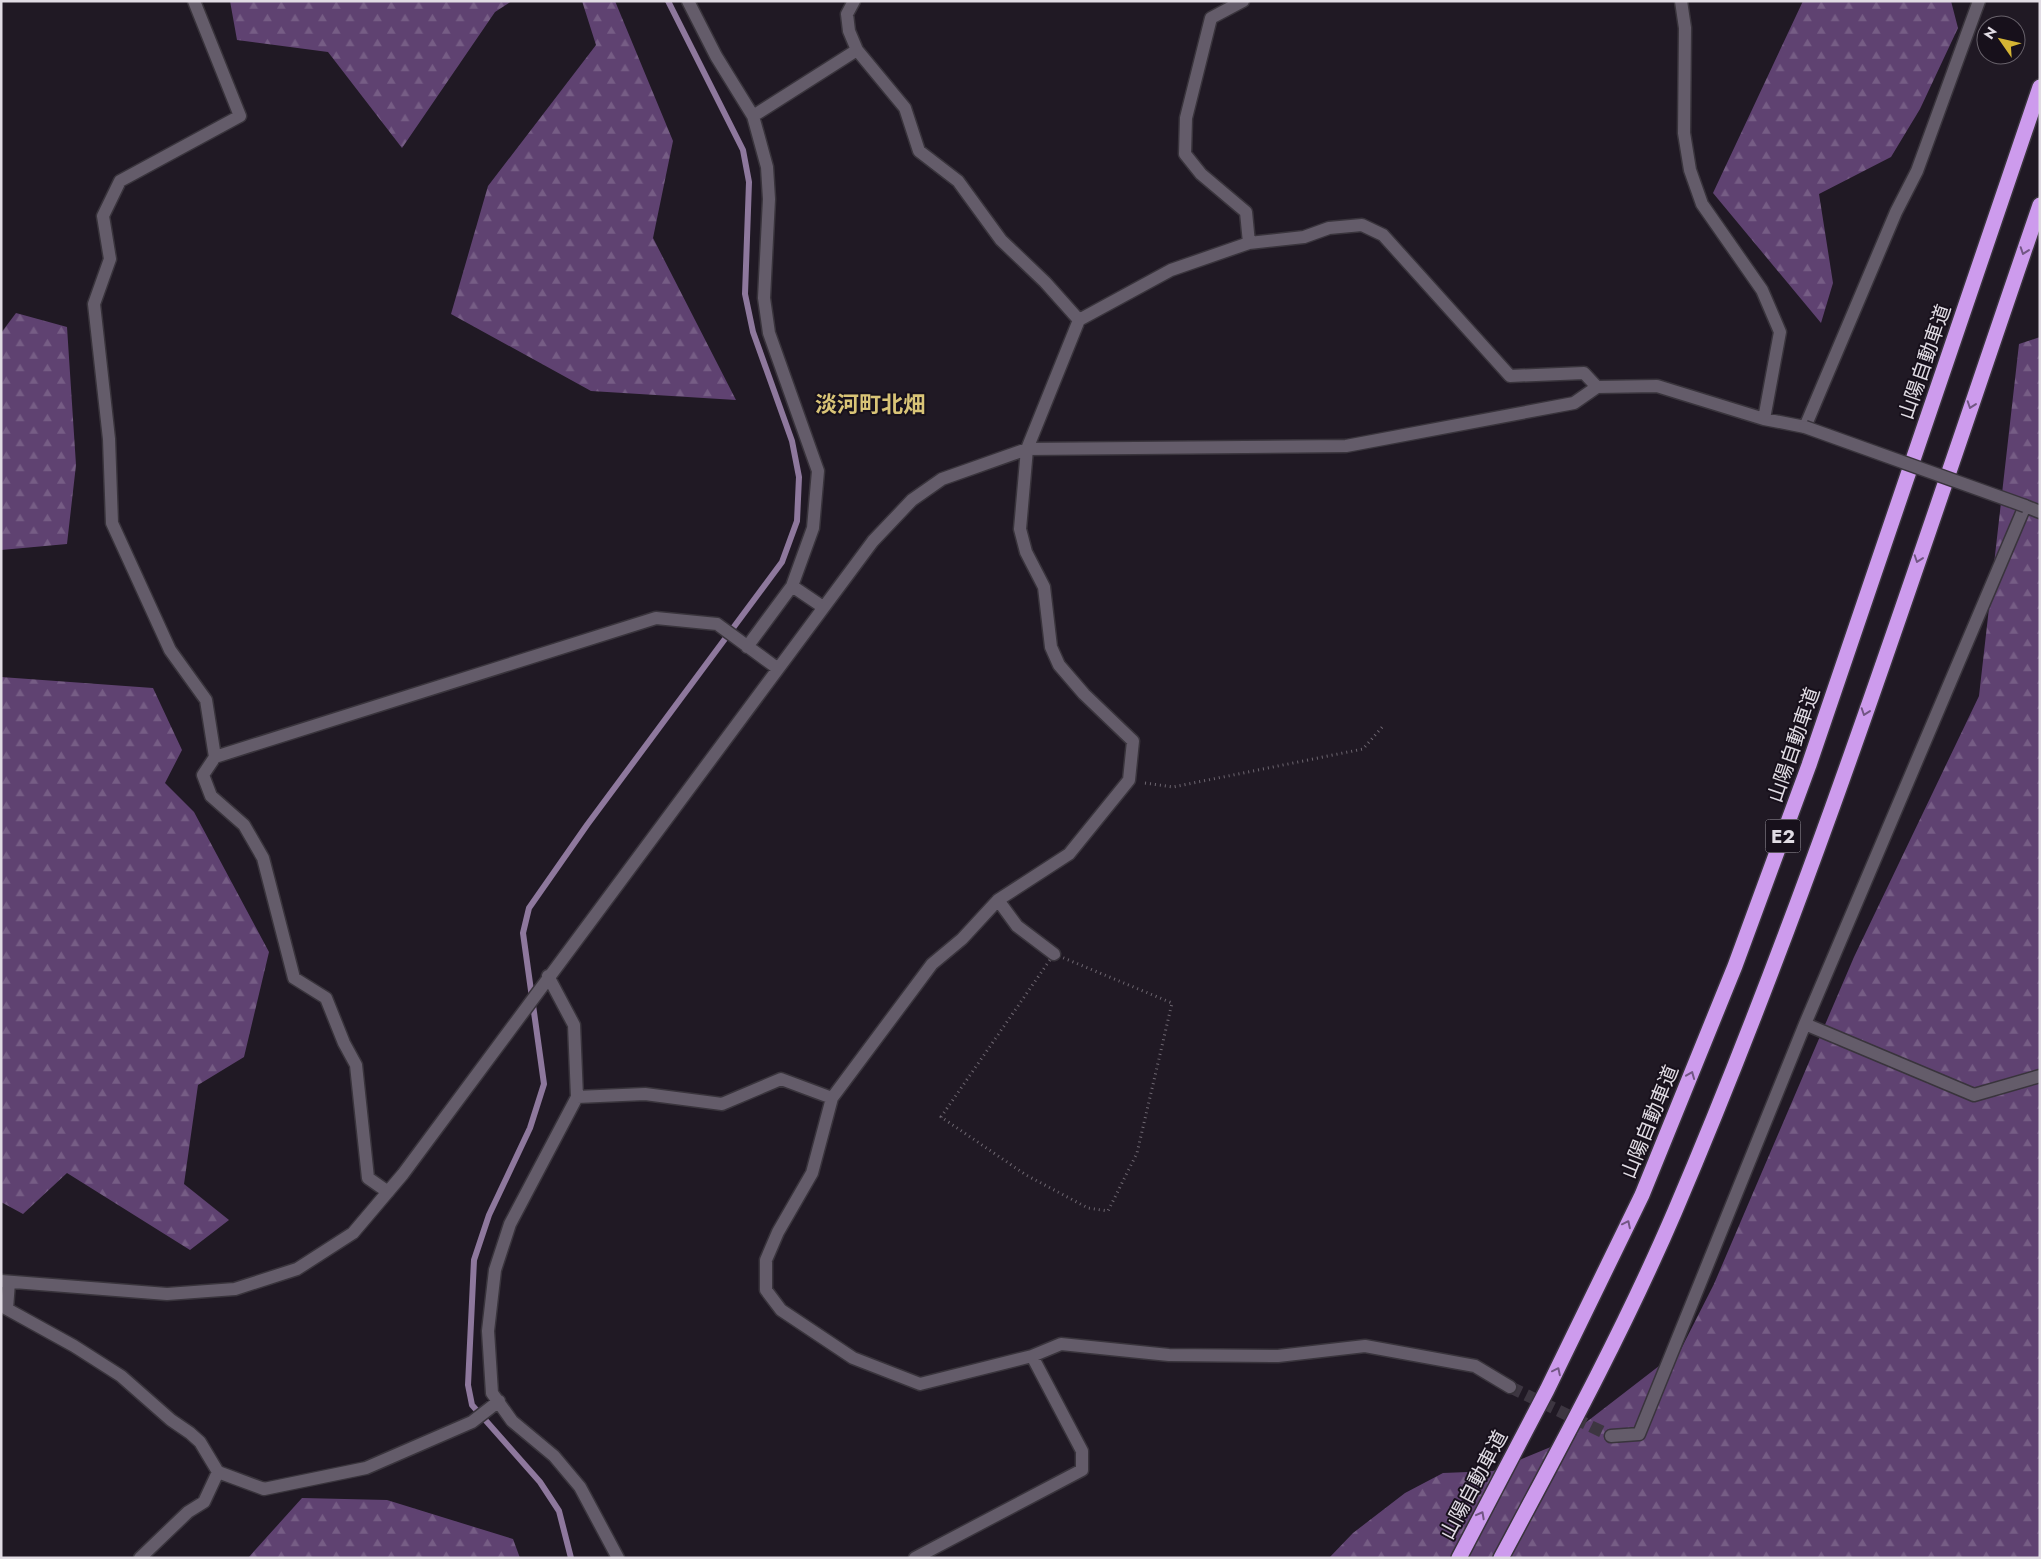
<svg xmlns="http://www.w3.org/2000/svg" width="2041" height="1559" viewBox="0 0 2041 1559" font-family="Jost,'Noto Sans JP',sans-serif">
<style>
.forest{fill:url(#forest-firs)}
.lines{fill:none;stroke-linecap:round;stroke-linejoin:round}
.stream{stroke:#8e789d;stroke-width:6}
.minor-tunnel{stroke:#3d3641;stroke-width:12;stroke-dasharray:12 6;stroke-linecap:butt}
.minor-casing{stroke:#39343c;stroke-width:15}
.motorway-casing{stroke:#39343c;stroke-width:18}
.path{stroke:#6e6771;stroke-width:3;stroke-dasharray:1 4;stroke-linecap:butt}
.minor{stroke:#645c6a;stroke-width:12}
.motorway{stroke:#cd9bed;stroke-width:15}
.minor-bridge-casing{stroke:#39343c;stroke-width:15;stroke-linecap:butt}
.minor-bridge{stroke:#645c6a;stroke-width:12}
.oneway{stroke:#725684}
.labels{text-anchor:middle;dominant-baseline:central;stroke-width:4;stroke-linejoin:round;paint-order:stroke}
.shield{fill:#17101b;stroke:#a49fa8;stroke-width:1}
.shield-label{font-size:19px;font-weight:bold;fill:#e1dce4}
.street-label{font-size:20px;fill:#e1dce4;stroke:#17101b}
.quarter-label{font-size:22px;font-weight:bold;fill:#d9c477;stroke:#17101b}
</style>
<defs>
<pattern id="forest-firs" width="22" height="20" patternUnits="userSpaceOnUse" patternTransform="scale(1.25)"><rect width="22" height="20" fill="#5f4271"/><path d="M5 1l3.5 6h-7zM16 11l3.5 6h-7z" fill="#765d85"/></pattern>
</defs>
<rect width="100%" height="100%" fill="#201924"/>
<!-- forest -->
<path class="forest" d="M230,1H512L495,12L402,148L328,52L237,40Z
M582,1H615L673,141L653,238L736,400L591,391L451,314L488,186L596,45Z
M1803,1H1951L1958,28L1920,109L1891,157L1819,194L1833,283L1821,323L1713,193Z
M16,313L67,327L76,465L67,544L1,550V333Z
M2040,337V1558H1329L1353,1533L1405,1493L1443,1473L1493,1471L1558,1444L1681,1349L1714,1284L1854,957L1979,696L2019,344Z
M1,677L153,688L182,750L165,783L194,812L269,952L244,1057L198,1085L184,1184L229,1220L190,1250L67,1173L23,1214L1,1202Z
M302,1498L387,1500L513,1539L520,1558H248Z"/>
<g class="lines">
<!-- stream -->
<path class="stream" d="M571,1558L559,1511L540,1482L472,1405L468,1385L474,1260L489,1215L530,1128L544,1084L523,933L529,908L587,825L782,562L797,521L799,477L792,441L753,332L745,294L749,182L743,150L668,1"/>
<!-- minor-tunnel -->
<path class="minor-tunnel" d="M1510,1387L1611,1436"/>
<!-- minor casing -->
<g class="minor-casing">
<path id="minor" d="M194,1L240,116L120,181L103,216L110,259L94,304L109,439L112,523L170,650L206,700L215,757L656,618L717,624L777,668
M688,1L716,56L753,116L767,167L769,199L764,298L769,333L818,471L813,528L792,586L747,647
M854,1L847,14L849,31L857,50L905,108L919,151L958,181L1001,240L1045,282L1079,320L1027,449L1020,529L1026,552L1044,587L1051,647L1059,665L1084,694L1133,741L1129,780L1069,854L998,900
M1243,1L1211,18L1186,118L1185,154L1201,174L1246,212L1249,243
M1681,1L1685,28L1684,133L1690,170L1702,204L1762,290L1780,332L1764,419
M753,116L857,50
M1079,320L1171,270L1249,243L1304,237L1329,228L1362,225L1383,235L1510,376L1584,373L1597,387
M792,586L823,607
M215,757L203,775L211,796L244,825L263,858L294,978L326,998L344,1043L356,1065L368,1178L388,1192
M1054,954L1017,926L998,900L962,939L932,964L832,1098L812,1173L778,1232L766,1260V1290L781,1310L853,1358L920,1384L1032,1356L1061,1344L1169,1355L1278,1356L1365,1346L1475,1366L1510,1387
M548,976L574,1025L577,1097L510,1224L495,1270L488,1331L492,1393L512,1421L554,1456L580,1487L618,1558
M1805,1024L1974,1095L2040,1076
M577,1097L645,1094L722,1104L781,1079L832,1098
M1,1281L167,1294L235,1289L297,1269L353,1233L403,1174L873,541L912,500L942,479L1027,449L1346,446L1574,403L1597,387L1657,386L1764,419L1805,427L1896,212L1917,171L1979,1
M9,1282L7,1309L74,1346L121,1376L171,1420L190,1433L200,1442L218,1472L264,1489L366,1468L472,1422L499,1401
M1611,1436L1639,1434L1805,1024L2025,506L2040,512
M140,1558L188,1512L204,1502L218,1472
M915,1558L1082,1470V1451L1032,1356"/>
</g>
<!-- motorway casing -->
<g class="motorway-casing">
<path id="motorway" d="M1459,1558L1547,1390L1642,1195L1735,966L1809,765L2040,87
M1501,1558C1562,1444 1624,1330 1675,1211C1815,883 1924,542 2040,205"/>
</g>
<!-- path -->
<path class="path" d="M1145,783L1173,787L1363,749L1383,726
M1054,954L1172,1003L1137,1153L1108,1211L1088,1208L1026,1175L941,1117Z"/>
<!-- minor -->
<use href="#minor" class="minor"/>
<!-- motorway -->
<use href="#motorway" class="motorway"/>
<!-- minor-bridge casing -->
<g class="minor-bridge-casing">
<path id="minor-bridge" d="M1805,427L2025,506"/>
</g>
<!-- minor-bridge -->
<use href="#minor-bridge" class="minor-bridge"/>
</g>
<!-- one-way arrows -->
<defs><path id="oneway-chevron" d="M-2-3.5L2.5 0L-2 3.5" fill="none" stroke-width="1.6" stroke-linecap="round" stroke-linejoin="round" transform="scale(1.25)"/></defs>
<g class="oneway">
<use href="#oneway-chevron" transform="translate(2024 251) rotate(109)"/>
<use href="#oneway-chevron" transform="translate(1971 405) rotate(109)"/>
<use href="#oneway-chevron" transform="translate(1918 559) rotate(109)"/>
<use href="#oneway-chevron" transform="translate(1865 712) rotate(109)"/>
<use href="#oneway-chevron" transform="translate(1691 1075) rotate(-68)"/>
<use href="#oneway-chevron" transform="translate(1627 1224) rotate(-64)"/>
<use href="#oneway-chevron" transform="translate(1557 1371) rotate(-64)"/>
<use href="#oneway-chevron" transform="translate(1481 1515) rotate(-62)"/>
</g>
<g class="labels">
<!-- shield labels -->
<rect class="shield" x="1765.5" y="819.5" width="35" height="33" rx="4"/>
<g class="shield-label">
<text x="1783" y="836">E2</text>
</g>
<!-- street labels -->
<g class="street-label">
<text transform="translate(1925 362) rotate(-71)">山陽自動車道</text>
<text transform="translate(1794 745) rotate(-71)">山陽自動車道</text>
<text transform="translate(1650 1122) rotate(-68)">山陽自動車道</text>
<text transform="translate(1474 1485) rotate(-62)">山陽自動車道</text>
</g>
<!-- quarter labels -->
<g class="quarter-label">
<text x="870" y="404">淡河町北畑</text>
</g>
</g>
<!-- border -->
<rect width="2041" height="1559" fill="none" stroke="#e1dce4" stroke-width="5"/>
<!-- north arrow -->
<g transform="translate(2001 40) rotate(304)"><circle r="24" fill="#17101b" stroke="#68626b"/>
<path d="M0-4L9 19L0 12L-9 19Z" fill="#d5b534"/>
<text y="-8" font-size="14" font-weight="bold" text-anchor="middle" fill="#e1dce4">N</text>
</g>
</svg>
